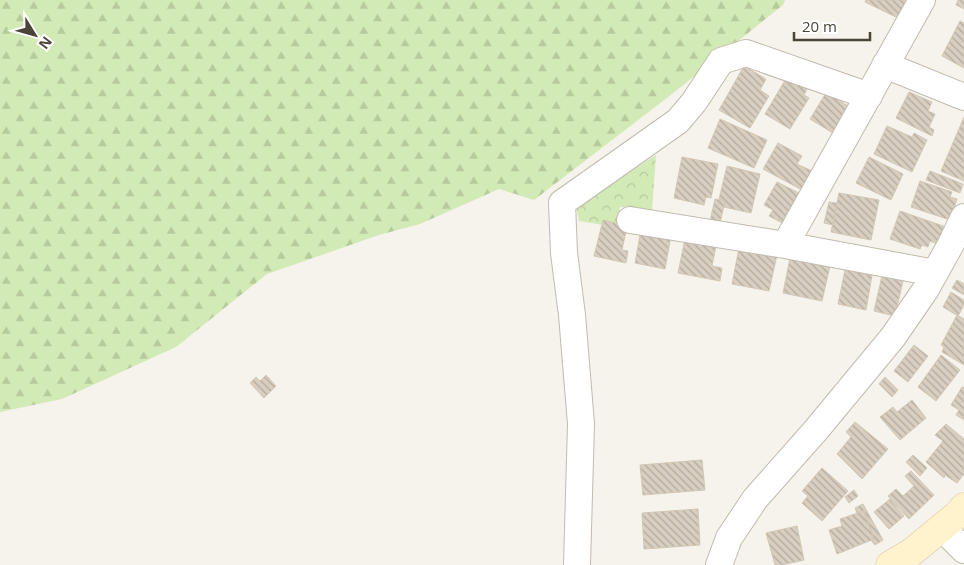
<svg xmlns="http://www.w3.org/2000/svg" width="964" height="565" viewBox="0 0 964 565" font-family="'Open Sans',sans-serif">
<style>
.forest{fill:url(#forest-firs)}
.park{fill:url(#park-crowns)}
.building{fill:url(#building-back-hatch);stroke:#d3c7b4}
.lines{fill:none;stroke-linecap:round;stroke-linejoin:round}
.street-casing{stroke:#c2bbae;stroke-width:28}
.secondary-casing{stroke:#d6c79b;stroke-width:29}
.street{stroke:#fff;stroke-width:26}
.secondary{stroke:#fff3cd;stroke-width:28}
</style>
<defs>
<pattern id="forest-firs" width="22" height="20" patternUnits="userSpaceOnUse" patternTransform="scale(1.25)"><rect width="22" height="20" fill="#d2eab5"/><path d="M5 1l3.5 6h-7zM16 11l3.5 6h-7z" fill="#b6ca9c"/></pattern>
<pattern id="park-crowns" width="20" height="18" patternUnits="userSpaceOnUse" patternTransform="scale(1.25)"><rect width="20" height="18" fill="#d2eab5"/><path d="M2 6a3 3 0 1 1 6 0M12 15a3 3 0 1 1 6 0" fill="none" stroke="#b6ca9c"/></pattern>
<pattern id="building-back-hatch" width="6" height="6" patternUnits="userSpaceOnUse" patternTransform="scale(1.25)"><rect width="6" height="6" fill="#d8cfc1"/><path d="M-1 5l2 2M0 0l6 6M5-1l2 2" fill="none" stroke="#b1aa9e"/></pattern>
</defs>
<rect width="100%" height="100%" fill="#f6f3ec"/>
<!-- forest -->
<path class="forest" d="M0,0H785L783,5L672,94L534,200L499,189L420,224L379,235L267,274L176,347L62,399L0,412Z"/>
<!-- park -->
<path class="park" d="M656,155L652,210L620,207L616,227L579,221L576,206Z"/>
<!-- building -->
<path class="building" d="M866,0H910L900,19L865,2Z
M958,0H964V9L956,5Z
M960,21L964,23V68L942,56Z
M744,66L766,79L760,90L769,96L750,128L719,110Z
M787,77L807,89L804,95L809,98L790,129L765,114Z
M909,92L932,102L928,111L935,114L929,127L934,130L932,136L896,118Z
M826,93L850,107L833,133L810,119Z
M964,117V181L941,171Z
M720,119L767,140L754,168L708,148Z
M887,126L912,137L914,133L927,140L912,172L874,154Z
M778,143L802,156L797,164L812,171L802,190L763,169Z
M682,157L718,164L711,198L706,197L704,205L674,198Z
M869,157L903,174L891,200L856,183Z
M727,166L760,174L751,213L724,207L725,201L719,199Z
M930,171L963,184L960,193L926,180Z
M920,181L952,192L950,197L957,199L950,220L911,207Z
M777,182L799,193L782,223L769,216L773,210L764,205Z
M839,193L879,200L871,240L831,232Z
M715,199L725,201L720,223L710,221Z
M829,202L837,203L833,225L824,223Z
M900,211L946,227L940,245L930,241L928,247L922,245L920,249L890,239Z
M603,220L627,226L622,250L628,251L626,263L594,256Z
M641,230L671,236L665,269L635,263Z
M685,239L716,246L712,266L722,268L720,281L678,273Z
M739,248L777,255L769,291L732,284Z
M790,258L830,266L822,301L783,293Z
M845,270L872,275L866,310L838,304Z
M882,276L903,281L895,316L874,311Z
M957,280L964,284V295L952,288Z
M951,292L964,300V305L958,316L943,307Z
M957,315L964,319V365L942,352L944,347L941,345Z
M914,345L928,356L908,382L894,371Z
M941,355L960,370L936,401L918,387Z
M266,375L276,386L264,398L250,383L256,377L260,381Z
M885,377L898,390L892,397L879,384Z
M962,387L964,388V420L956,415L959,410L951,405Z
M912,400L926,418L900,440L880,417L893,407L897,412Z
M855,422L888,449L862,479L837,454L851,437L846,432Z
M946,424L964,439V474L957,483L945,475L944,478L926,462L943,441L935,435Z
M913,455L927,468L920,476L906,462Z
M702,460L705,490L643,495L640,465Z
M822,468L848,491L822,521L802,503L808,496L802,491Z
M911,471L934,495L909,519L888,496L896,489L903,496L914,486L905,476Z
M854,490L858,496L849,503L845,497Z
M890,499L904,516L889,529L874,512Z
M863,504L883,540L875,545L871,540L874,539L864,511L857,513L855,508Z
M698,509L700,545L644,549L642,513Z
M864,511L874,539L837,554L829,530L842,526L840,519Z
M797,526L804,560L782,565H775L766,533Z"/>
<g class="lines">
<!-- street casing -->
<g class="street-casing">
<path id="street" d="M885,65L964,97
M630,220L785,245L935,273
M785,245L922,0
M942,528L964,550
M577,565L581,424L572,315L564,253L562,203L678,121L694,102L721,61L746,53L869,96
M719,565L729,538L755,499L816,430L893,337L926,289L951,244L964,217"/>
</g>
<!-- secondary casing -->
<g class="secondary-casing">
<path id="secondary" d="M890,565L912,552L957,515L964,507"/>
</g>
<!-- street -->
<use href="#street" class="street"/>
<!-- secondary -->
<use href="#secondary" class="secondary"/>
</g>
<!-- north arrow -->
<g transform="translate(35 35) rotate(127)" stroke="#ffffff" stroke-width="4" paint-order="stroke">
<path d="M0-4L9 19L0 12L-9 19Z" fill="#4b4439"/>
<text y="-8" font-size="14" font-weight="bold" text-anchor="middle" fill="#4b4439">N</text>
</g>
<!-- scale -->
<path d="M794 32v8h76v-8" fill="none" stroke="#4b4439" stroke-width="2.5"/>
<text x="802" y="32" font-size="15" fill="#4b4439" stroke="#ffffff" stroke-width="4" paint-order="stroke">20 m</text>
</svg>
